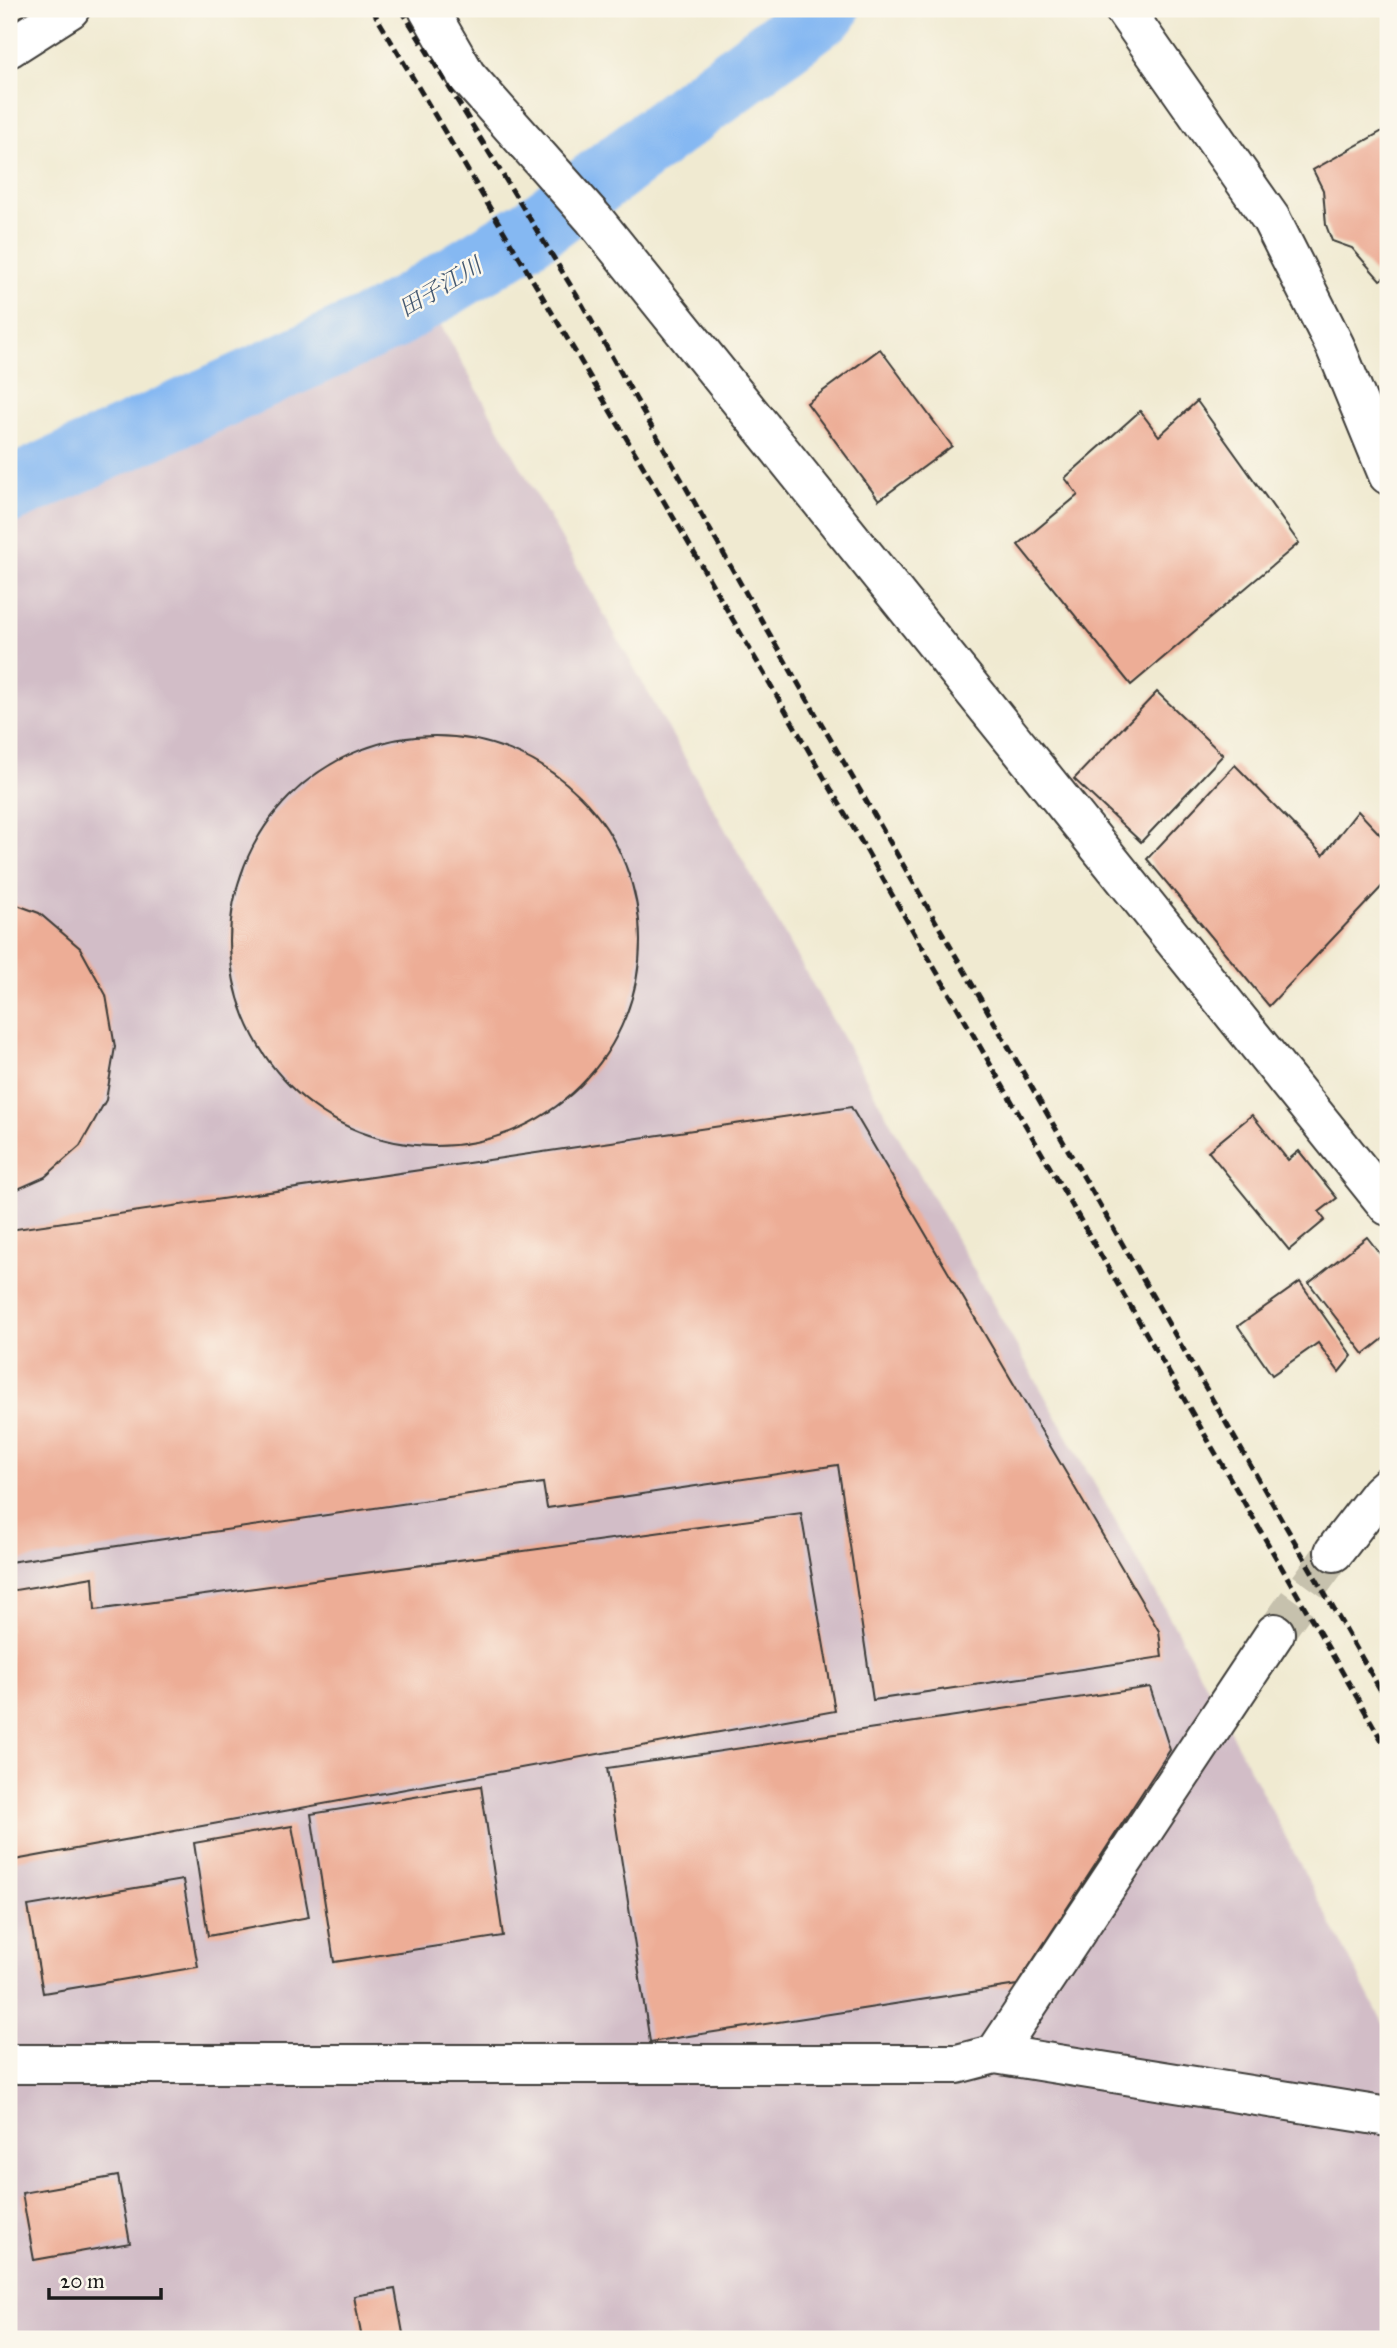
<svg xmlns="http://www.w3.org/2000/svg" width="1397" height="2348" viewBox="0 0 1397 2348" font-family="'IM FELL Great Primer','Noto Serif JP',serif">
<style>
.industrial{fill:#d2bdc7}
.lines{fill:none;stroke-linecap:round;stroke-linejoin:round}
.river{stroke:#85b8f2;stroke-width:66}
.building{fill:#edad96}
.minor-tunnel{stroke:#c6c1ad;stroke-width:38;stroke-dasharray:38 19;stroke-linecap:butt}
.minor-casing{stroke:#3c3b37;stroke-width:42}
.tertiary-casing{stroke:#3c3b37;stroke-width:42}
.minor{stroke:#fff;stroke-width:38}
.tertiary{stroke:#fff;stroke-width:38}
.rail{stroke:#1c1c1c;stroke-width:5;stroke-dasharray:10 5;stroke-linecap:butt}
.labels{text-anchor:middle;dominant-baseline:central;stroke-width:5;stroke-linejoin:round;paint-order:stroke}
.water-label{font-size:23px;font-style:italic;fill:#465a72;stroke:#fbf7ec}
</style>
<rect width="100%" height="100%" fill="#fbf7ec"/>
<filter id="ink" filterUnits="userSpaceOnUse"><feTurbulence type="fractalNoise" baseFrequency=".0143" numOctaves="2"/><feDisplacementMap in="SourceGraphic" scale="14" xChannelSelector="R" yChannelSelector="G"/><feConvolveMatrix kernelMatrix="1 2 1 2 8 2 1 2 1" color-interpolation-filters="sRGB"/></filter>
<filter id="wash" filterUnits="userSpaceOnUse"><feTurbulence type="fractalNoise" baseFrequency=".00686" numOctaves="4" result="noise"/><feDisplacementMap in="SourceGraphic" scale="28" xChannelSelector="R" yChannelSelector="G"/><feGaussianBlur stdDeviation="1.57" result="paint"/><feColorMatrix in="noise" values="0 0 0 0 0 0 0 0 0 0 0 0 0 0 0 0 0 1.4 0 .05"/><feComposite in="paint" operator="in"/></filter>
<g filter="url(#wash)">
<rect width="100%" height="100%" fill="#f0ead1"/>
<!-- industrial -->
<path class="industrial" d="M421,290L1179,1634L1388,2032V2339H9V503Z"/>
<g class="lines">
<!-- river -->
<path class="river" d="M9,491L388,319L535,229L827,9"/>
</g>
<g id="blocks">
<!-- building -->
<path class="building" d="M1388,128V275L1380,280L1352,248L1332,241L1326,225L1323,190L1313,170Z
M880,349L952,446L879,500L807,403Z
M1197,401L1299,543L1131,685L1018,545L1078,495L1065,478L1140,411L1159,436Z
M1157,692L1223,755L1141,842L1074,779Z
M230 941a205 205 0 1 1 410 0a205 205 0 1 1-410 0Z
M1235,765L1323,855L1358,811L1388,843V880L1269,1006L1147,859Z
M9,902L39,913L80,948L106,995L115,1047L106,1100L80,1146L45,1177L9,1193Z
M851,1107L1159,1631L1162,1657L873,1700L838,1465L547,1508L543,1483L9,1562V1230Z
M1252,1115L1288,1160L1299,1151L1337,1198L1319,1212L1325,1220L1289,1250L1208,1151Z
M1367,1237L1388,1264V1335L1364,1354L1309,1283Z
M1300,1282L1352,1356L1339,1372L1318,1343L1272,1375L1238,1326Z
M801,1513L835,1711L9,1861V1591L93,1577L95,1610Z
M1150,1687L1170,1750L1017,1985L650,2042L607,1768Z
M481,1786L503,1936L334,1962L311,1814Z
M292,1826L309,1917L208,1936L194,1843Z
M183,1880L198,1967L43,1993L28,1906Z
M118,2176L130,2243L34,2260L22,2193Z
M395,2289L404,2339H362L354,2296Z"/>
</g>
</g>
<g filter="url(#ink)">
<use href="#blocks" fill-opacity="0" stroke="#3c3b37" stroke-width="2"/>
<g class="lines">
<!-- minor-tunnel -->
<path class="minor-tunnel" d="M1275,1633L1334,1552"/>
<!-- minor casing -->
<g class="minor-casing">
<path id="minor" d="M428,9L466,75L594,219L1388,1206
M9,48L70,9
M995,2054L1388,2117
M9,2064H957L995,2054L1275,1633"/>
</g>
<!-- tertiary casing -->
<g class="tertiary-casing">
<path id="tertiary" d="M1124,9L1271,219L1335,346L1388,475
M1334,1552L1380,1493L1388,1486"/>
</g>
<!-- minor -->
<use href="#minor" class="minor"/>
<!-- tertiary -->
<use href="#tertiary" class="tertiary"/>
<!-- rail -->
<path class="rail" d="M372,9L682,532L1388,1751
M401,9L582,304L747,595L1388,1703"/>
</g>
</g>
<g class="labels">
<!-- water labels -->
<g class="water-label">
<text transform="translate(440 287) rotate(-31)">田子江川</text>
</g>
</g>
<!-- margin -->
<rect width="1397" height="2348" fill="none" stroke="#fbf7ec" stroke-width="35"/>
<!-- scale -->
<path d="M49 2288v10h112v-10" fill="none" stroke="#1c1c1c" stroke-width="3.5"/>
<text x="60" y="2288" font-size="21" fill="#1c1c1c" stroke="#fbf7ec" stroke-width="5" paint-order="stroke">20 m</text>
</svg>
